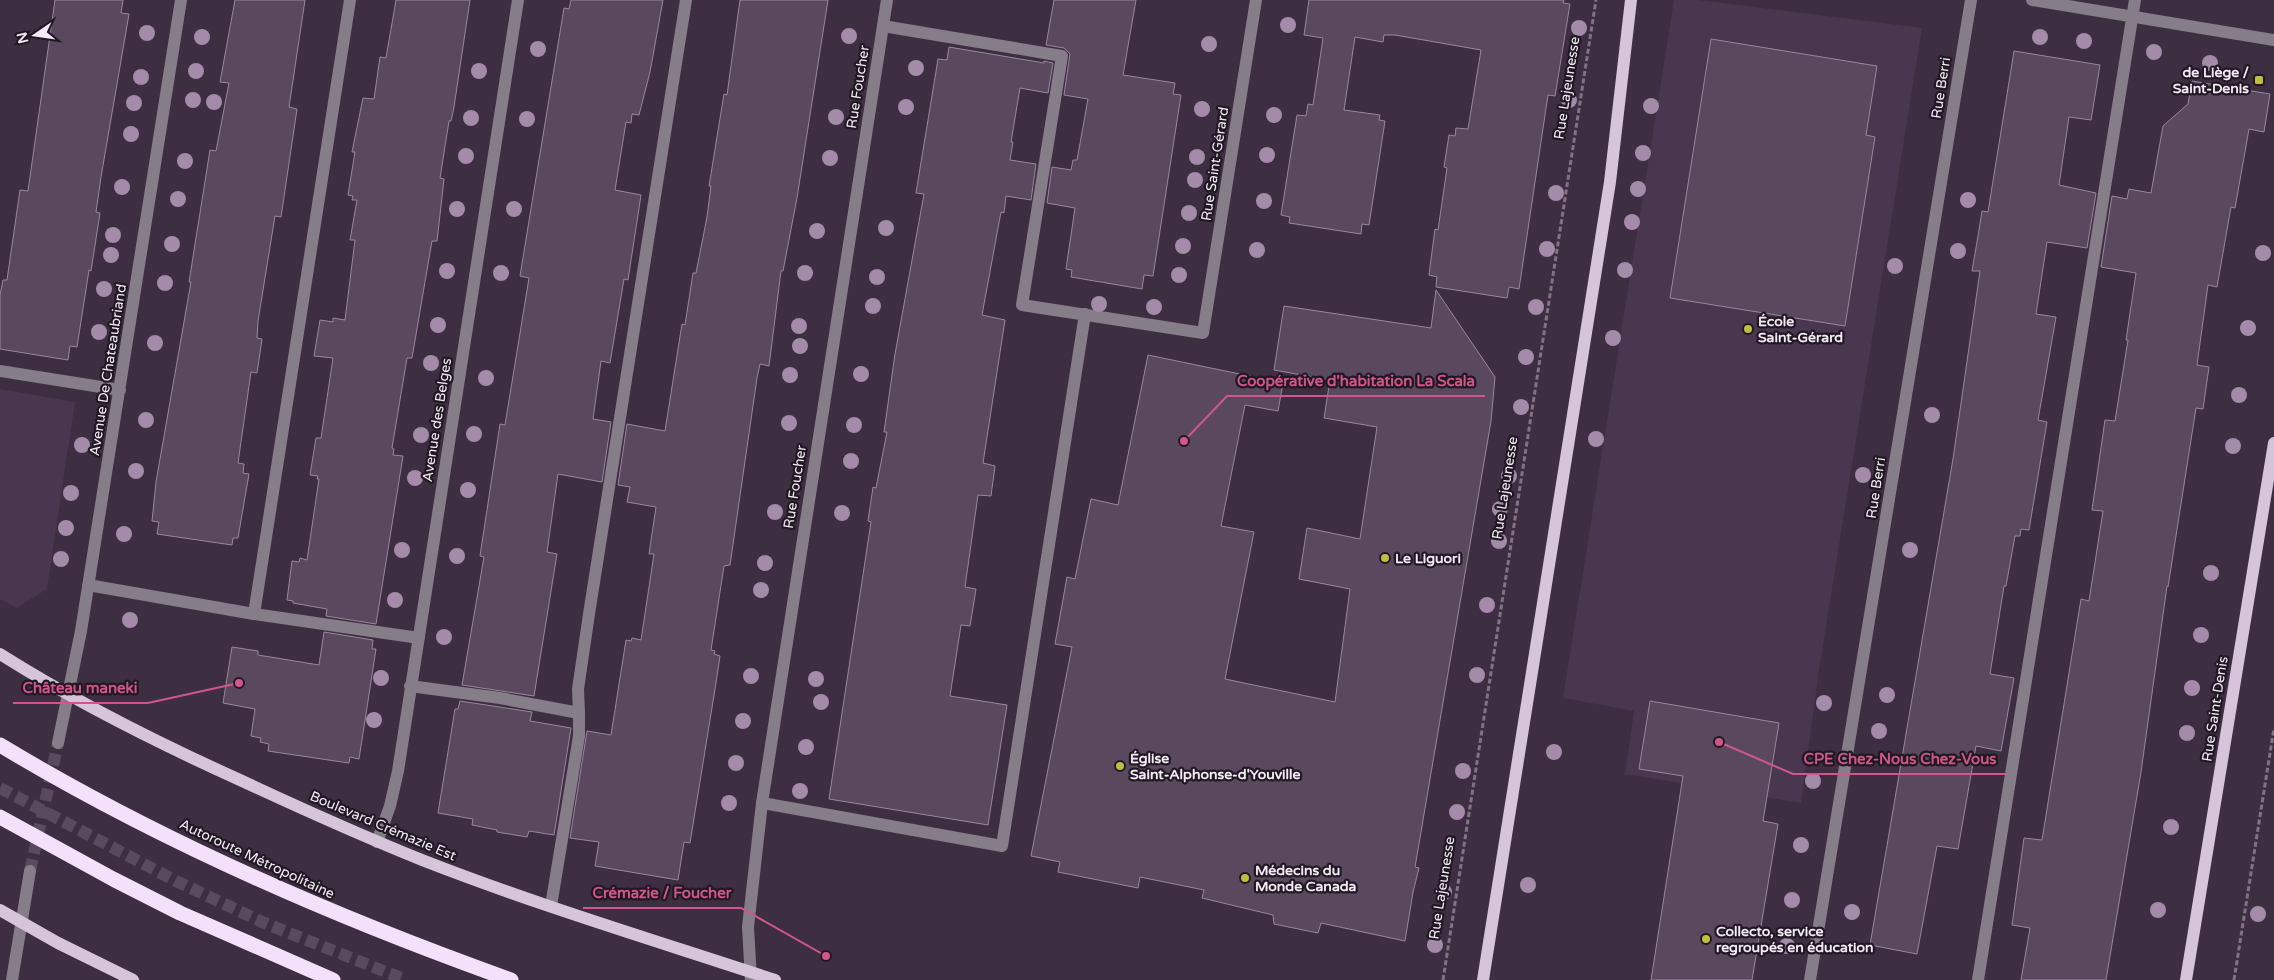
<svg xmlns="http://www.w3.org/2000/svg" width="2274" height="980" viewBox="0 0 2274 980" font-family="'Varela Round',sans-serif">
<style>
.built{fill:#49364f}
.building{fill:#59485e;stroke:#99879f}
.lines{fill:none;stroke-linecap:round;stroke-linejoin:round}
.minor-tunnel{stroke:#594a5d;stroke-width:12;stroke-dasharray:12 6;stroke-linecap:butt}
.path{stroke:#817384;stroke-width:3;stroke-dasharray:5 2.5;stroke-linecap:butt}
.minor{stroke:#857d87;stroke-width:12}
.major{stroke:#d5c4da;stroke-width:12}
.highway{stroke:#f5e0fb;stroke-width:15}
.tree{fill:#a38ba9}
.poi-dot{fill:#c0be41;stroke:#201923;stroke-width:2}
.labels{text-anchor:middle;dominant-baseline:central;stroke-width:4.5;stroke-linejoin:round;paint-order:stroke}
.poi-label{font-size:14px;font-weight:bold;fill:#f4eaf7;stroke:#201923;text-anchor:start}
.street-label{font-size:14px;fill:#f4eaf7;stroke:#201923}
.leader{fill:none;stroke:#d1578a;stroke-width:2}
.callout-dot{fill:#d1578a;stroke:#201923;stroke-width:2}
.callout-label{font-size:15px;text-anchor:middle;font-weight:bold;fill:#d1578a;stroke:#201923;stroke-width:4.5;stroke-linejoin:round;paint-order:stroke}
</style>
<rect width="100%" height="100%" fill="#3e2e42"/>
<!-- built -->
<path class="built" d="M1674,0H1698L1922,28L1819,670L1801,803L1625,774L1634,711L1563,698Z
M0,389L75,402L47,589L17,608L0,599Z"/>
<!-- building -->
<path class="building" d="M55,0H123L121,13L129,14L101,177L96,212L100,213L91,271L89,270L77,347L70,346L68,360L0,349V295L3,280H7L20,190L28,191Z
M235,0H305L289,107L297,109L281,217L275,216L258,321L257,338L262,339L257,373L251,372L238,463L244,464L243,473L249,474L238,538H233L232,545L157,534L159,522L152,521L156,482L191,282H189L210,150L216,151L229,83L220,82Z
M396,0H470L454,107L451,121H449L440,178L444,179L437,241H432L412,358H407L392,448L394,449L393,455L403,456L376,624L326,616L327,609L293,603V601L287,600L292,561L299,562L300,558L307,560L319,479H317L318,476L310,475L316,438H321L333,358L314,356L320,320L333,322V318L345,320L355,240H350L357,200H352L353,196L348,195L355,152H352L363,98L374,99L380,57L386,58Z
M571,0H663L650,72L639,115L632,114L631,123L626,122L615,190L641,195L628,280L624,279L610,363L601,361L593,419L611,422L602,482L558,474L547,552L557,554L534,696L462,685L484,557L480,556L500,424L505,425L529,278L520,276L538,166L564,8L569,9Z
M740,0H828L797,198L783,271H781L769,366L760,364L757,378L730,565L724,566L711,650L715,651L714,654L720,656L716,683L690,843L684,842L678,880L595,866L599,842L570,838L587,731L611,735L626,640L631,641L632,638L641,640L654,554H649L656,507L627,502L630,487L618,485L627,424L665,431L682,324L685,325L693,273H696L707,217L711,186H709L724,94L727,95Z
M1054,0H1136L1123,75L1175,83L1173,94L1181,95L1153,276L1144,275L1142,289L1071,277L1072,270L1066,269L1075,208L1047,203L1052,167L1071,170L1073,160H1077L1088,99L1064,95L1070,54L1064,48L1046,45Z
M1309,0H1564L1563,3L1570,4L1555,96L1548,95L1519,289L1509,287L1507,298L1436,287L1437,277L1429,275L1435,229L1438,230L1447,168L1444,167L1449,135L1455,136L1456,128L1468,129L1481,50L1395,35H1384L1383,42L1355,37L1344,110L1380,115L1379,120L1385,121L1369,225L1362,224L1361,234L1289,223L1290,217L1281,215L1297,115L1306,116L1308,104L1313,105L1323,38L1304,35Z
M1711,39L1877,66L1866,135L1875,137L1845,326L1670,298Z
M949,47L1044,63V61L1053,63L1048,93L1020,88L1011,142H1013L1010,160L1036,164L1031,200L1006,196L1004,213L1001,212L982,315L1005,320L983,463L995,466L991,496L978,495L965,587L976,589L970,626L961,625L950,696L1007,705L988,825L829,799L871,522L868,521L873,487L876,488L887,432H884L895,354L924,194L916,193L938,59L947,60Z
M2014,51L2100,65L2091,120L2069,117L2059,185L2096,193L2087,248L2047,242L2036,314L2056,317L2038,420L2047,422L2029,530L2021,529L2020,536H2015L2006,586H2004L1990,674L2014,678L2001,751L1976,746L1958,849L1937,846L1917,954L1870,945L1953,459L1980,271H1972L1979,230L1982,211L1988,212Z
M2192,81L2270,94L2264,132L2249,129L2235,208L2231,207L2217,287L2208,285L2197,365L2209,367L2203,409L2196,408L2168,587L2167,586L2141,772L2106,980H2021L2030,928L2012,925L2024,838L2042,840L2081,599L2089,601L2103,511L2092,510L2105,420L2115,421L2128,340H2126L2136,273L2101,267L2112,196L2127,199L2129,189L2151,193L2163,126L2188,104Z
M1436,290L1495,377L1491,421L1415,867L1419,868L1413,892L1405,941L1321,923L1318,933L1274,924L1273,915L1202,898L1204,890L1140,877L1138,888L1058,872L1060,862L1031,856L1072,647L1055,644L1067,577L1075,579L1091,499L1118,505L1148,355L1283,383L1278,411L1245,405L1221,526L1254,532L1225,679L1335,702L1350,589L1299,579L1307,528L1360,539L1377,427L1324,418L1330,380L1274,370L1284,306L1431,328Z
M324,632L373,640L372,649H376L359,759L350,757L349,763L268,751L269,744L260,742L261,738L251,736L255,709L223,703L232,647L258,651V655L319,665Z
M460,701L532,712L530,721L571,728L554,835L529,831L527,837L497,832V830L472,825L473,819L438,813L455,709H458Z
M1650,701L1779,723L1763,821L1778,824L1752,980H1651L1683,776L1639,769Z"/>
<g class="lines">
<!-- minor-tunnel -->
<path class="minor-tunnel" d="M0,788L176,881L262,922L406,980
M30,871L58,743"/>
<!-- path -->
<path class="path" d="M1443,980L1596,0
M2234,980L2274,728"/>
<!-- minor -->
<path class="minor" d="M350,0L254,614L419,638
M2032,0L2274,40
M883,26L1062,56L1022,305L1203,333L1256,0
M0,371L120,390
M88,585L254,614
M410,686L500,698L579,713L578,689L589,614L686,0
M58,743L81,631L181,0
M762,803L1002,846L1085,314
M377,842L390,806L398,771L518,0
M551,906L579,736V713
M12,980L30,871
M751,980L748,927L762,803L887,0
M1810,980L1971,0
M1978,980L2135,0"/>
<!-- major -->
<path class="major" d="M0,654C76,702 158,743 240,780C300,808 360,835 422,860C537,905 657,941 775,980
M0,910L58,943L133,980
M1483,980L1610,182L1631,0
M2186,980L2274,443"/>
<!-- highway -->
<path class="highway" d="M0,745C161,842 334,917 511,980
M0,817L113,879L180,913L333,980"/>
</g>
<!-- trees -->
<g class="tree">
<circle cx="1288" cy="25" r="8"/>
<circle cx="1579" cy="28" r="8"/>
<circle cx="147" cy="33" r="8"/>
<circle cx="849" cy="36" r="8"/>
<circle cx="202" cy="37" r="8"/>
<circle cx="2040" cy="37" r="8"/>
<circle cx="2084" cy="41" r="8"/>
<circle cx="1209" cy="44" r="8"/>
<circle cx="538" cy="49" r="8"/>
<circle cx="2154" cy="52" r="8"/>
<circle cx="2210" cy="63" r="8"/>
<circle cx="916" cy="68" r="8"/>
<circle cx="196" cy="71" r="8"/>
<circle cx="479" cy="71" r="8"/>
<circle cx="141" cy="77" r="8"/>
<circle cx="193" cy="100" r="8"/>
<circle cx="1569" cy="100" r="8"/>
<circle cx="214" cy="102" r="8"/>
<circle cx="134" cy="103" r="8"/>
<circle cx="1651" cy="106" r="8"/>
<circle cx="906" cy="107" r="8"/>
<circle cx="1202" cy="109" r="8"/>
<circle cx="1274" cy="115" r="8"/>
<circle cx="836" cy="117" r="8"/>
<circle cx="471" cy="118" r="8"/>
<circle cx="527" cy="119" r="8"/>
<circle cx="131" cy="134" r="8"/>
<circle cx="1643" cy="153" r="8"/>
<circle cx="1267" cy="155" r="8"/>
<circle cx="466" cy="156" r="8"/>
<circle cx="1197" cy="157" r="8"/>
<circle cx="830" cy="158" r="8"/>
<circle cx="185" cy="161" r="8"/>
<circle cx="1195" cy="180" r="8"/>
<circle cx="122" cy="187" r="8"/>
<circle cx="1638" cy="189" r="8"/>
<circle cx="1556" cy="193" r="8"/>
<circle cx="178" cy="199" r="8"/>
<circle cx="1968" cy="200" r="8"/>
<circle cx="1264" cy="201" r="8"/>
<circle cx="457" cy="209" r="8"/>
<circle cx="514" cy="209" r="8"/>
<circle cx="1189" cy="213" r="8"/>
<circle cx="1632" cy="222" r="8"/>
<circle cx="886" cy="228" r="8"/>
<circle cx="817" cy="231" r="8"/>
<circle cx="113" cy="235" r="8"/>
<circle cx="172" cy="244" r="8"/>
<circle cx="1183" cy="246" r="8"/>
<circle cx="1547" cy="249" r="8"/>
<circle cx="1257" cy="250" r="8"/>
<circle cx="1958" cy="251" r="8"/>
<circle cx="2263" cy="253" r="8"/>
<circle cx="111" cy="255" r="8"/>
<circle cx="1895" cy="266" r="8"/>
<circle cx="1625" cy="270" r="8"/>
<circle cx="447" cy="271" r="8"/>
<circle cx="501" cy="273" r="8"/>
<circle cx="805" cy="273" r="8"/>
<circle cx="1179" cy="275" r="8"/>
<circle cx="877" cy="277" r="8"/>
<circle cx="165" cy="283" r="8"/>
<circle cx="104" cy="289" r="8"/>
<circle cx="1099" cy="304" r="8"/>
<circle cx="873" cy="306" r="8"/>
<circle cx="1154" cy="307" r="8"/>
<circle cx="1536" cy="307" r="8"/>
<circle cx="438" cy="325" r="8"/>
<circle cx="799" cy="326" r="8"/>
<circle cx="2248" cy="328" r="8"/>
<circle cx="99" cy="332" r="8"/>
<circle cx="1613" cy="338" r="8"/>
<circle cx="155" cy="343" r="8"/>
<circle cx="800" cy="346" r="8"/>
<circle cx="1526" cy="357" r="8"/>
<circle cx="431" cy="363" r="8"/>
<circle cx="861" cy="374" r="8"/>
<circle cx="790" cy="375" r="8"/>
<circle cx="486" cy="378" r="8"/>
<circle cx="2239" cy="395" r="8"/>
<circle cx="1521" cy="407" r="8"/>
<circle cx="1932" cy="415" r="8"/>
<circle cx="146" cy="420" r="8"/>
<circle cx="789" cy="423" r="8"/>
<circle cx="854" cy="425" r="8"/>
<circle cx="474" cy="434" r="8"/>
<circle cx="421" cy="435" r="8"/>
<circle cx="1596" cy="439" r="8"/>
<circle cx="82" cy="445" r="8"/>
<circle cx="2233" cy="446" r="8"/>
<circle cx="851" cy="461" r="8"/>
<circle cx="136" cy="471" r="8"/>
<circle cx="1863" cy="475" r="8"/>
<circle cx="1509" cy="476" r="8"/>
<circle cx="415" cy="478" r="8"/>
<circle cx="468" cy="490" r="8"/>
<circle cx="71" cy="493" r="8"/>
<circle cx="1500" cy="509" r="8"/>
<circle cx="775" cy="512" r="8"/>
<circle cx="842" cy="513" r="8"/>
<circle cx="66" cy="528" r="8"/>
<circle cx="124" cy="534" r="8"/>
<circle cx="1499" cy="541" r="8"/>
<circle cx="402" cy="550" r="8"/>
<circle cx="1910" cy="550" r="8"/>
<circle cx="457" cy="556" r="8"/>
<circle cx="61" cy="559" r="8"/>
<circle cx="765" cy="563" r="8"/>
<circle cx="2211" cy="573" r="8"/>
<circle cx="761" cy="590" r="8"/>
<circle cx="395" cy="600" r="8"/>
<circle cx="1487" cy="605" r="8"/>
<circle cx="130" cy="620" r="8"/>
<circle cx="2201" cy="635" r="8"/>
<circle cx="444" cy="637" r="8"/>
<circle cx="1477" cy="675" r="8"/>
<circle cx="751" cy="676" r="8"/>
<circle cx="381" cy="678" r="8"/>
<circle cx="816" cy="679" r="8"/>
<circle cx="2192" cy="688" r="8"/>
<circle cx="1887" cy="695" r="8"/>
<circle cx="821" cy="702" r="8"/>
<circle cx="1824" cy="703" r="8"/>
<circle cx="374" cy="720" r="8"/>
<circle cx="743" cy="721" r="8"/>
<circle cx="1879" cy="731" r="8"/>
<circle cx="2187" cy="733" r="8"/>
<circle cx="806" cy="747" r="8"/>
<circle cx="1554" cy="752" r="8"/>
<circle cx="736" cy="763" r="8"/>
<circle cx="1463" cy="771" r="8"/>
<circle cx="1813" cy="781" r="8"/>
<circle cx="800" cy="791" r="8"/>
<circle cx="729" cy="803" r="8"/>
<circle cx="1457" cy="812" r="8"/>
<circle cx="2171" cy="827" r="8"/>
<circle cx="1801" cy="845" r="8"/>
<circle cx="1528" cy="885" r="8"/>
<circle cx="1444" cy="892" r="8"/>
<circle cx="1792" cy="900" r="8"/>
<circle cx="2158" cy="910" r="8"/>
<circle cx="1852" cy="912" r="8"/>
<circle cx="2258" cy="914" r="8"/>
<circle cx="1435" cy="945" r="8"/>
<circle cx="1787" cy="946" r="8"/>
</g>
<!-- markers -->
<g class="poi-dot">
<rect x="2254" y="75" width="10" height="10" rx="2.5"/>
<circle cx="1748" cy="329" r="5"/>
<circle cx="1385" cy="558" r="5"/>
<circle cx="1120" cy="766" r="5"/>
<circle cx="1245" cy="878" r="5"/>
<circle cx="1706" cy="939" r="5"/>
</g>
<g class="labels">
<!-- poi labels -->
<g class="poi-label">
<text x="2249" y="72" text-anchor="end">de Liège /<tspan x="2249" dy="16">Saint-Denis</tspan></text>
<text x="1758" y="321">École<tspan x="1758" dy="16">Saint-Gérard</tspan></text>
<text x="1395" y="558">Le Liguori</text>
<text x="1130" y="758">Église<tspan x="1130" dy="16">Saint-Alphonse-d'Youville</tspan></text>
<text x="1255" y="870">Médecins du<tspan x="1255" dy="16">Monde Canada</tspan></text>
<text x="1716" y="931">Collecto, service<tspan x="1716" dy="16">regroupés en éducation</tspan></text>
</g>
<!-- street labels -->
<g class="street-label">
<text transform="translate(858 87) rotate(-81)">Rue Foucher</text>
<text transform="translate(1567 88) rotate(-81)">Rue Lajeunesse</text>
<text transform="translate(1941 88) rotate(-81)">Rue Berri</text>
<text transform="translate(1215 164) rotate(-81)">Rue Saint-Gérard</text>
<text transform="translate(108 370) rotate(-81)">Avenue De Chateaubriand</text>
<text transform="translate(437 420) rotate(-81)">Avenue des Belges</text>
<text transform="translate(795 487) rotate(-81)">Rue Foucher</text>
<text transform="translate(1505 488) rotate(-81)">Rue Lajeunesse</text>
<text transform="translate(1876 488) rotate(-81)">Rue Berri</text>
<text transform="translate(2215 709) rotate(-81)">Rue Saint-Denis</text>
<text transform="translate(383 826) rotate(23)">Boulevard Crémazie Est</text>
<text transform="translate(257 859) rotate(25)">Autoroute Métropolitaine</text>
<text transform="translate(1442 888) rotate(-81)">Rue Lajeunesse</text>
</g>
</g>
<!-- callouts -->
<path class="leader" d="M1184 441L1227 396H1485M239 683L148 703H13M1719 742L1793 774H2006M826 956L741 908H583"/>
<g class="callout-dot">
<circle cx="1184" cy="441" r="5"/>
<circle cx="239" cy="683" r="5"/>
<circle cx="1719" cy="742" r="5"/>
<circle cx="826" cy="956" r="5"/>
</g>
<g class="callout-label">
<text x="1356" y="386">Coopérative d'habitation La Scala</text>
<text x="80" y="693">Château maneki</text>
<text x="1900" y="764">CPE Chez-Nous Chez-Vous</text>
<text x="662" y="898">Crémazie / Foucher</text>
</g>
<!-- north arrow -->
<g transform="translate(35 35) rotate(257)" stroke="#201923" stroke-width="4" paint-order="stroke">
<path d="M0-4L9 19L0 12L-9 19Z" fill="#f4eaf7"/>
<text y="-8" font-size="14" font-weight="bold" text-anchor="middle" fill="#f4eaf7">N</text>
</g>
</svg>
